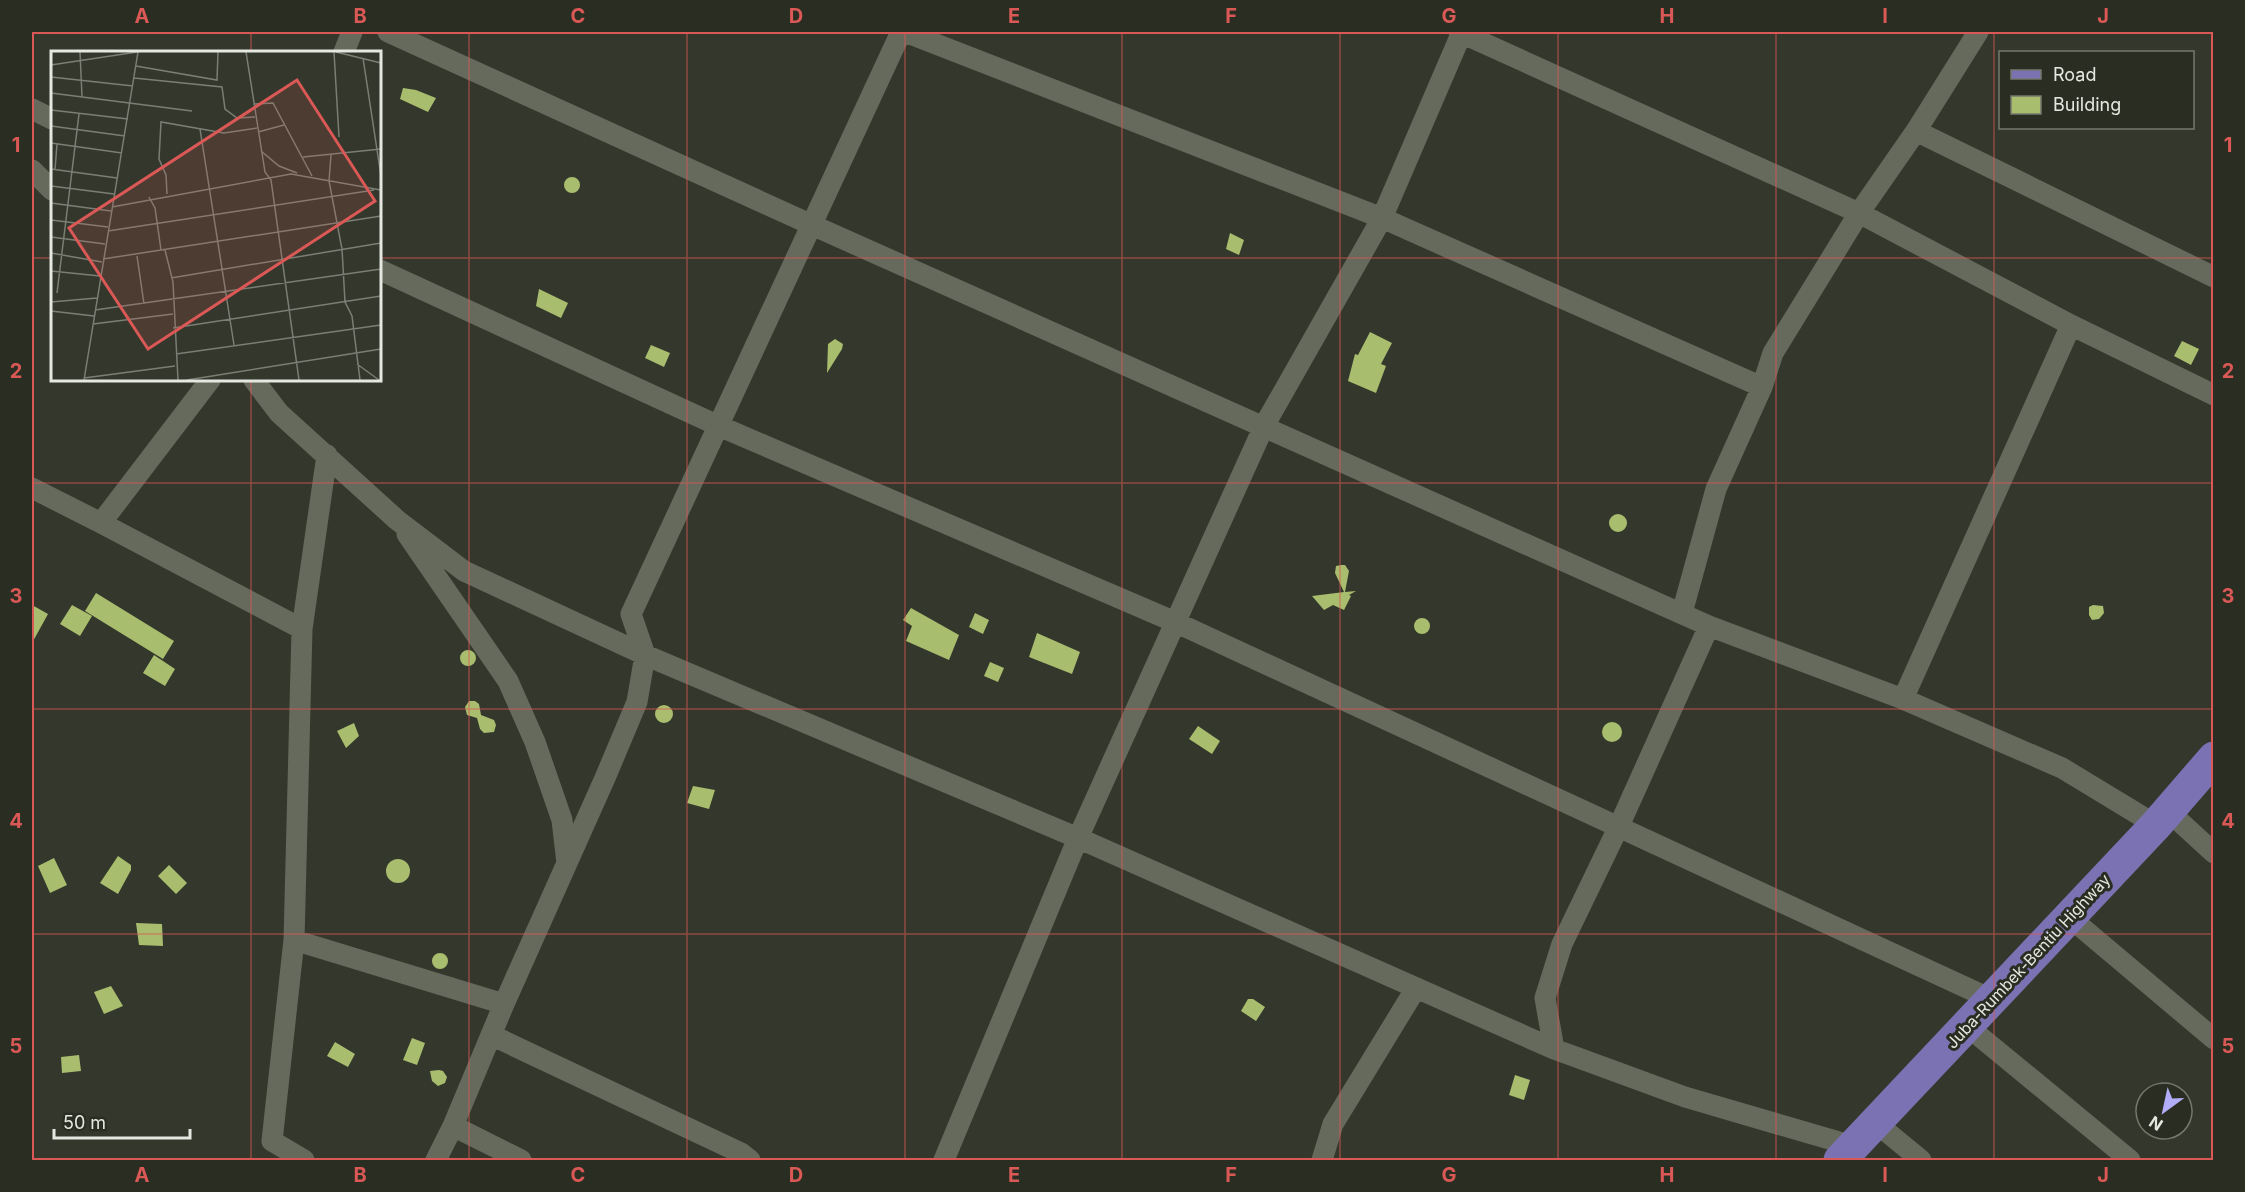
<svg xmlns="http://www.w3.org/2000/svg" width="2245" height="1192" viewBox="0 0 2245 1192" font-family="Inter,sans-serif">
<style>
.building{fill:#a9bd6e}
.lines{fill:none;stroke-linecap:round;stroke-linejoin:round}
.minor{stroke:#666a5c;stroke-width:21}
.primary{stroke:#7b72b4;stroke-width:33}
.grid{fill:none;stroke:#da5856;stroke-width:1.5;stroke-opacity:0.55}
.labels{text-anchor:middle;dominant-baseline:central;stroke-width:6;stroke-linejoin:round;paint-order:stroke}
.street-label{font-size:16px;fill:#e5e8e0;stroke:#2a2e22}
.inset-road{fill:none;stroke:#7b7e74;stroke-width:1.5}
.view{fill:#da5856;fill-opacity:0.15;stroke:#da5856;stroke-width:3}
.inset-edge{fill:none;stroke:#e5e8e0;stroke-width:3}
.neatline{fill:none;stroke:#da5856;stroke-width:2}
.grid-label{font-size:20px;text-anchor:middle;font-weight:bold;fill:#da5856}
</style>
<rect width="100%" height="100%" fill="#34382c"/>
<!-- building -->
<path class="building" d="M403,88L416,90L436,98L428,112L400,99Z
M564 185a8 8 0 1 1 16 0a8 8 0 1 1-16 0Z
M1230,233L1244,240L1239,255L1226,249Z
M539,289L568,303L561,318L536,306Z
M1370,332L1392,343L1381,364L1386,366L1376,393L1348,381L1355,354L1358,355Z
M835,339L843,344L842,349L827,373L828,344Z
M2182,341L2199,349L2191,365L2174,356Z
M651,345L670,353L664,367L645,358Z
M1609 523a9 9 0 1 1 18 0a9 9 0 1 1-18 0Z
M1341,565H1345L1349,571L1345,592L1356,591L1349,595L1351,596L1344,610L1333,605L1324,610L1312,596L1344,592L1335,573L1336,566Z
M96,593L174,641L163,659L85,611Z
M32,605L48,614L32,643Z
M72,605L92,616L80,636L60,624Z
M2093,605L2103,606L2104,613L2099,619L2092,620L2089,615V607Z
M911,608L959,635L949,660L906,641L912,626L903,620Z
M975,613L989,620L983,634L969,627Z
M1414 626a8 8 0 1 1 16 0a8 8 0 1 1-16 0Z
M1037,633L1080,652L1072,674L1029,657Z
M460 658a8 8 0 1 1 16 0a8 8 0 1 1-16 0Z
M154,655L175,669L165,686L143,673Z
M990,662L1004,668L998,682L984,676Z
M469,701H475L479,704L481,715L494,720L496,725L494,732L484,733L480,729L477,718L467,715L465,707Z
M655 714a9 9 0 1 1 18 0a9 9 0 1 1-18 0Z
M1602 732a10 10 0 1 1 20 0a10 10 0 1 1-20 0Z
M354,723L359,736L346,748L337,731Z
M1198,726L1220,741L1212,754L1189,739Z
M693,786L715,790L709,809L687,803Z
M118,856L131,865V870L118,894L100,883Z
M54,858L67,885L50,893L38,866Z
M386 871a12 12 0 1 1 24 0a12 12 0 1 1-24 0Z
M169,865L187,883L176,894L158,876Z
M136,923L162,924L163,946L139,945Z
M432 961a8 8 0 1 1 16 0a8 8 0 1 1-16 0Z
M111,986L123,1006L104,1014L94,992Z
M1248,999H1253L1265,1007L1256,1021L1241,1011Z
M412,1038L425,1043L417,1065L403,1060Z
M335,1042L355,1054L348,1067L327,1056Z
M79,1055L81,1071L62,1073L61,1057Z
M439,1070L443,1071L447,1077L445,1083L438,1086L432,1081L430,1071Z
M1515,1075L1530,1080L1524,1100L1509,1095Z"/>
<g class="lines">
<!-- minor -->
<path class="minor" d="M388,32L812,225L1709,626L1903,699L2062,768L2156,825
M905,32L1382,218L1762,387
M1459,32L1859,213L2071,325L2214,395
M344,52L352,32
M32,109L52,119
M1916,131L2214,277
M32,170L52,190
M380,270L719,426L1175,622L1993,1000
M254,380L279,413L397,520L464,571L645,655L1078,838L1554,1049L1685,1097L1853,1146
M32,488L101,523L302,629
M101,523L210,380
M407,534L508,681L535,742L562,820L567,863
M1682,613L1716,489L1762,387L1773,353L1859,213L1916,131L1978,32
M1903,699L2071,325
M2167,810L2214,853
M2068,916L2214,1039
M294,940L504,1004
M1967,1026L2130,1160
M491,1035L741,1153L750,1160
M1554,1049L1545,998L1562,944L1619,826L1709,626
M1876,1123L1921,1160
M453,1126L521,1160
M304,1160L272,1141L294,940L302,629L327,455
M436,1160L453,1126L504,1004L605,778L637,702L645,655L631,614L901,32
M944,1160L1078,838L1264,426L1382,218L1462,32
M1322,1160L1333,1124L1416,988"/>
<!-- primary -->
<path class="primary" d="M1840,1160L2156,825L2214,758"/>
</g>
<!-- grid -->
<path class="grid" d="M251,32V52M469,32V1160M687,32V1160M905,32V1160M1122,32V1160M1340,32V1160M1558,32V1160M1776,32V1160M1994,32V1160M32,258H52M380,258H2214M251,380V1160M32,483H2214M32,709H2214M32,934H2214"/>
<g class="labels">
<!-- street labels -->
<g class="street-label">
<text transform="translate(2028 961) rotate(-47)">Juba-Rumbek-Bentiu Highway</text>
</g>
</g>
<!-- overview -->
<g transform="translate(51 51)">
<rect width="330" height="330" fill="#34382c"/>
<path class="inset-road" d="M29,1L31,46M195,1L214,121L220,129L248,329M283,1L288,86M285,1L330,12M312,7L330,125M0,14L86,1M85,15L166,29L167,1M0,26L82,35M83,27L171,36L174,58L186,67L204,66M0,42L141,60M203,53L222,52L261,125M0,59L77,68M0,75L74,85M149,78L183,294M207,81L233,74M0,92L71,102M210,100L228,115L246,122M280,104L278,130L291,198L294,251L301,265L309,329M252,106L330,98M0,118L66,127M4,119L6,93M0,135L63,143M116,143L115,124L108,108L110,71L173,82L206,77M98,146L104,157L110,199M0,152L60,160M61,156L240,123L330,139M0,169L57,176M57,180L323,139M0,186L54,193M114,199L122,231L127,329M0,202L51,211M86,205L93,253M52,208L330,165M0,220L49,225M120,227L330,192M6,242L28,63M0,251L46,247M44,259L330,218M0,260L43,265M42,273L122,263M122,277L330,245M125,303L330,274M306,313L328,329M33,327L124,315M33,329L87,1M136,329L330,298"/>
<path class="view" d="M246,29L324,150L97,298L18,177Z"/>
<rect width="330" height="330" class="inset-edge"/>
</g>
<!-- border -->
<rect width="2245" height="1192" fill="none" stroke="#2a2e22" stroke-width="66"/>
<!-- legend -->
<rect x="1999" y="51" width="195" height="78" fill="#2a2e22" stroke="#75786e" stroke-width="1.5"/>
<rect x="2011" y="70" width="30" height="9" fill="#7b72b4" stroke="#75786e" stroke-width="1.5"/>
<text x="2053" y="81" font-size="18" fill="#e5e8e0">Road</text>
<rect x="2011" y="96" width="30" height="18" fill="#a9bd6e" stroke="#75786e" stroke-width="1.5"/>
<text x="2053" y="111" font-size="18" fill="#e5e8e0">Building</text>
<!-- north arrow -->
<g transform="translate(2164 1111) rotate(213)"><circle r="28" fill="#2a2e22" stroke="#75786e" stroke-width="1.5"/>
<path d="M0-4.5L10 22L0 15L-10 22Z" fill="#b2adf9"/>
<text y="-9" font-size="16" font-weight="bold" text-anchor="middle" fill="#e5e8e0">N</text>
</g>
<!-- scale -->
<path d="M54 1129v9h136v-9" fill="none" stroke="#e5e8e0" stroke-width="3"/>
<text x="63" y="1129" font-size="18" fill="#e5e8e0" stroke="#2a2e22" stroke-width="4.5" paint-order="stroke">50 m</text>
<rect x="33" y="33" width="2179" height="1126" class="neatline"/>
<g class="grid-label">
<text x="142" y="23">A</text>
<text x="360" y="23">B</text>
<text x="578" y="23">C</text>
<text x="796" y="23">D</text>
<text x="1014" y="23">E</text>
<text x="1231" y="23">F</text>
<text x="1449" y="23">G</text>
<text x="1667" y="23">H</text>
<text x="1885" y="23">I</text>
<text x="2103" y="23">J</text>
<text x="16" y="152">1</text>
<text x="2228" y="152">1</text>
<text x="16" y="378">2</text>
<text x="2228" y="378">2</text>
<text x="16" y="603">3</text>
<text x="2228" y="603">3</text>
<text x="16" y="828">4</text>
<text x="2228" y="828">4</text>
<text x="16" y="1053">5</text>
<text x="2228" y="1053">5</text>
<text x="142" y="1182">A</text>
<text x="360" y="1182">B</text>
<text x="578" y="1182">C</text>
<text x="796" y="1182">D</text>
<text x="1014" y="1182">E</text>
<text x="1231" y="1182">F</text>
<text x="1449" y="1182">G</text>
<text x="1667" y="1182">H</text>
<text x="1885" y="1182">I</text>
<text x="2103" y="1182">J</text>
</g>
</svg>
